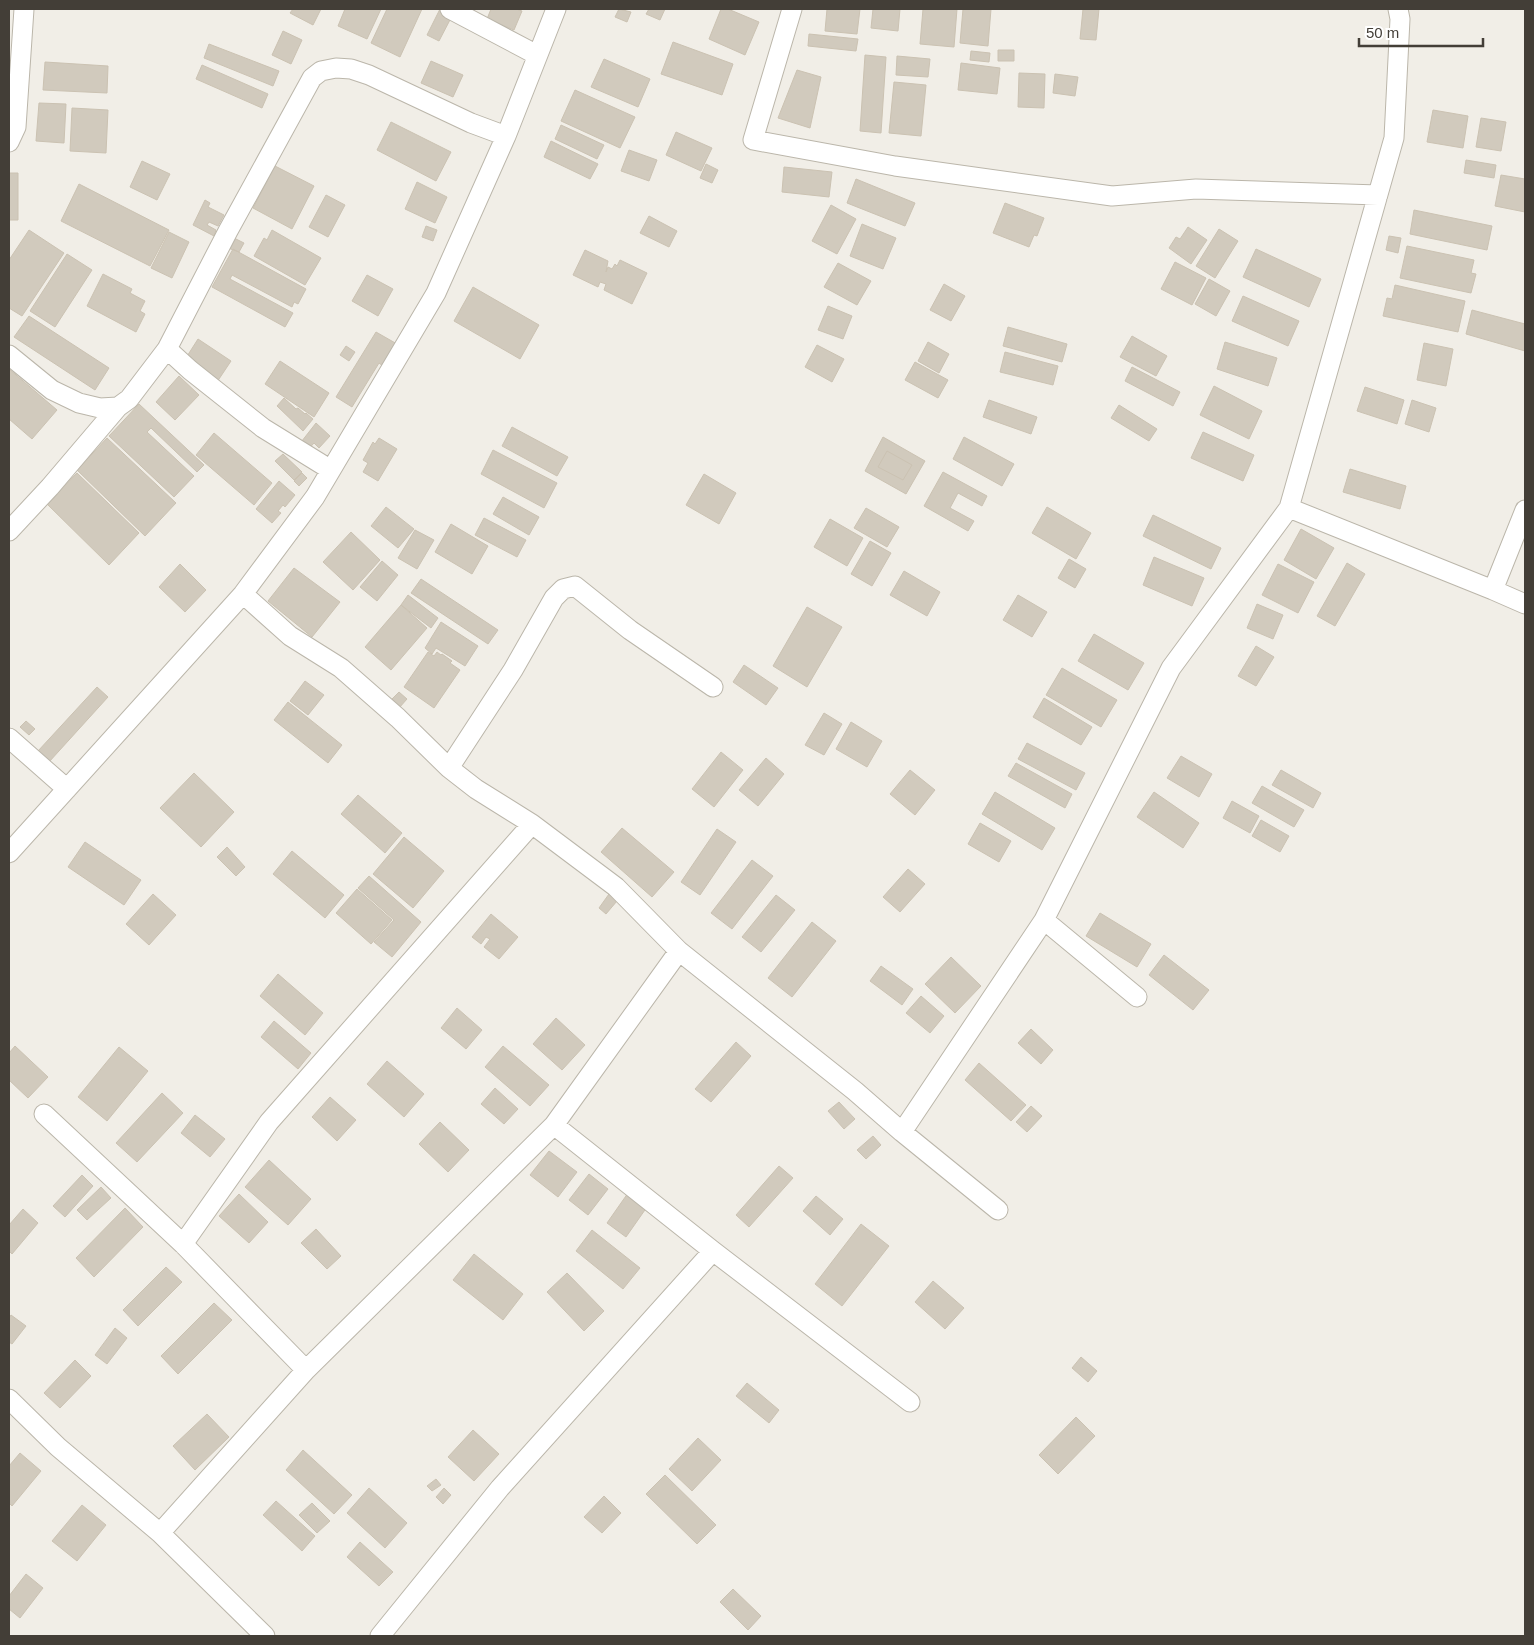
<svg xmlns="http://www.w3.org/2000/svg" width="1534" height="1645" viewBox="0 0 1534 1645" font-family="Helvetica,sans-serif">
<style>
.building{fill:#d1cabd;stroke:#cbc2b2}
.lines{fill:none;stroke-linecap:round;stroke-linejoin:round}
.minor-casing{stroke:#bbb6aa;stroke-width:21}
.minor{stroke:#fff;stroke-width:19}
</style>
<rect width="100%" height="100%" fill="#f1eee7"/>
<!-- building -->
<path class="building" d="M293,9H321L313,25L290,13Z
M345,9H381L367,39L338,26Z
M387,9H422L400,57L371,43Z
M440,9L452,16L439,41L427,35Z
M491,9H516L522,11L514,30L487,19Z
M619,9L631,12L627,22L615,17Z
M649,9H665L660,20L646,14Z
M721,9H728L759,22L745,55L709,39Z
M827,9H860L857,34L825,31Z
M873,9H900L898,31L871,28Z
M923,9H957L954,47L920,44Z
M963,9H991L988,46L960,43Z
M1083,9H1099L1096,40L1080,39Z
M283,31L302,40L291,64L272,55Z
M809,34L858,39L856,51L808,46Z
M673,42L733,64L722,95L661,74Z
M209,44L279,71L273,86L204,58Z
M998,50H1014V61H998Z
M971,51L990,53L989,62L970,60Z
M865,55L886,57L881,133L860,131Z
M897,56L930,59L928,77L896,75Z
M604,59L650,79L638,107L591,87Z
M431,61L463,75L453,97L421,83Z
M45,62L108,66L107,93L43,90Z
M961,63L1000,68L997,94L958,90Z
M202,65L268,94L262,108L196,79Z
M797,70L821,77L810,128L778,118Z
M1019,73L1045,74L1044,108L1018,107Z
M1055,74L1078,77L1075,96L1053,93Z
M894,82L926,85L921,136L889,133Z
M575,90L635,117L620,148L561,121Z
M39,103L66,104L64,143L36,141Z
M72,108L108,110L106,153L70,151Z
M1433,110L1468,116L1463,148L1427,142Z
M1481,118L1506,122L1501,151L1476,147Z
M391,122L451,152L436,181L377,150Z
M561,125L604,145L597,159L555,139Z
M676,132L712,148L701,171L666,155Z
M551,141L598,164L590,179L544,157Z
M629,150L657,160L649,181L621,171Z
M1466,160L1496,165L1494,178L1464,173Z
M142,161L170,174L157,200L130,187Z
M706,164L718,170L712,183L700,178Z
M275,166L314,186L292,229L253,208Z
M784,167L832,172L829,197L782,192Z
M9,173H18V220H9Z
M1501,175L1525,179V212L1495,206Z
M856,179L915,203L905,226L847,203Z
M417,182L447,197L435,223L405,209Z
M79,184L169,230L150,266L61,221Z
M326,195L345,205L328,237L309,227Z
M205,200L210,203L208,207L224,215L218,226L209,222L207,225L216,230L214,236L193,225Z
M1005,203L1044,218L1037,236L1034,235L1029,247L993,233Z
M831,205L856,219L837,254L812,241Z
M1414,210L1492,226L1487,250L1410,234Z
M649,216L677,231L669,247L640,233Z
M862,224L896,238L883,269L850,256Z
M426,226L437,230L433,241L422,237Z
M1188,227L1207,240L1191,264L1169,248L1176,237L1180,239Z
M1219,229L1238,241L1215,278L1196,266Z
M29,230L64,253L22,316L9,308V260Z
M272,230L321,258L305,285L254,256L264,238L267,240Z
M169,232L189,242L172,278L151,268Z
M1389,236L1401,238L1398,253L1386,250Z
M234,238L244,243L239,252L228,248Z
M1407,246L1474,260L1471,273L1476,274L1471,293L1400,278Z
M233,249L306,289L298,304L294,302L292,307L232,275L230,279L293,313L285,327L212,287Z
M1256,249L1321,279L1309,307L1243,277Z
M585,250L608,261L606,272L608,267L612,269L615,264L617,266L620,260L647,273L632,304L604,290L606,284L600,282L598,287L573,275Z
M67,254L92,270L55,327L30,311Z
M1175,262L1206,278L1192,305L1161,289Z
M838,263L871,281L857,305L824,287Z
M103,274L132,289L130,293L145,301L140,311L145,314L136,332L87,306Z
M367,275L393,289L378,316L352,301Z
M1209,279L1230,291L1216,316L1195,304Z
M944,284L965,296L951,321L930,310Z
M1395,285L1465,301L1458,332L1383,316L1387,298L1392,299Z
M473,287L539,325L520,359L454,321Z
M1243,296L1299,321L1288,346L1232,321Z
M828,306L852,316L843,339L818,330Z
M1472,310L1525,324V351L1466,334Z
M29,316L109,368L95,390L14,337Z
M1008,327L1067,344L1062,362L1003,346Z
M376,332L397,344L383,366L379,363L352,407L336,397Z
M1132,336L1167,356L1156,376L1120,357Z
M198,339L231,361L217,382L184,361Z
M928,342L949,354L939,373L918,361Z
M1225,342L1277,358L1268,386L1217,369Z
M1424,343L1453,349L1446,386L1417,380Z
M817,345L844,359L832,382L805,367Z
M346,346L355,352L349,361L340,355Z
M1005,352L1058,366L1053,385L1000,372Z
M280,361L329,393L314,417L265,384Z
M915,362L948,380L938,398L905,380Z
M1132,367L1180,392L1173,406L1125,381Z
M9,369L57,410L32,439L9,419Z
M179,376L199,395L175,420L156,402Z
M1214,386L1262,411L1249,439L1200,415Z
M1365,387L1404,400L1397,424L1357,411Z
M284,398L296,409L298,408L305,414L306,413L313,419L303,431L277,406Z
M989,400L1037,417L1031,434L983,417Z
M1412,400L1436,408L1429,432L1405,424Z
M139,404L204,465L197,472L151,428L147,432L194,476L174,497L109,436Z
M1119,405L1157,429L1149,441L1111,418Z
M316,423L330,436L319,448L314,443L305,453L298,446Z
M512,427L568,457L557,476L502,446Z
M1203,432L1254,455L1243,481L1191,458Z
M214,433L272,483L254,505L196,455Z
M883,437L925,461L906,494L865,471Z
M964,437L1014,464L1002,486L953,459Z
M107,438L176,503L145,536L77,470Z
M379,438L397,449L378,481L363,472L368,463L363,460L373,442L375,444Z
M493,450L557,483L544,508L481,474Z
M887,451L912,465L903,480L878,467Z
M283,454L302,472L294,480L275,461Z
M1350,469L1406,486L1400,509L1343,492Z
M943,472L987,496L982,506L958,493L950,508L974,521L968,531L924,506Z
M77,473L139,533L109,565L47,504Z
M302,473L307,478L299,486L294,481Z
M704,474L736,493L719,524L686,505Z
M279,481L295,495L285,507L283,505L278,511L281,513L272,523L256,509Z
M503,497L539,517L529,535L493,514Z
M386,507L414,529L398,548L371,526Z
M1047,507L1091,533L1076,559L1032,533Z
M866,508L899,527L887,547L854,528Z
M1153,515L1221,548L1211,569L1143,536Z
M484,518L526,540L517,557L475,535Z
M830,519L863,538L847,566L814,547Z
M451,524L488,546L472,574L435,552Z
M1301,529L1334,548L1316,579L1284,560Z
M415,530L434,540L417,569L398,558Z
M351,532L380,560L353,590L323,562Z
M870,541L891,553L872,586L851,574Z
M1154,557L1204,578L1192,606L1143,585Z
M1069,559L1086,569L1075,588L1058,578Z
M382,561L398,575L377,601L360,587Z
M1347,563L1365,574L1335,626L1317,616Z
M180,564L206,590L185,612L159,587Z
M1278,564L1314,582L1298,613L1262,595Z
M294,568L340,602L312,637L268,601Z
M904,571L940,592L927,616L890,595Z
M421,579L498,630L488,644L411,593Z
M408,595L438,618L431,628L401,605Z
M1018,595L1047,612L1032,637L1003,620Z
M1257,604L1283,615L1273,639L1247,628Z
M401,605L427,628L391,670L365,647Z
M807,607L842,627L807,687L773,666Z
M441,622L478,646L465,666L436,648L432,654L425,648Z
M1094,634L1144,663L1128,690L1078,661Z
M1256,646L1274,657L1256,686L1238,676Z
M428,652L434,656L437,652L441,655L442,654L452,661L450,663L460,670L434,708L404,687Z
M744,665L778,688L766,705L733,682Z
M1062,668L1117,700L1101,727L1046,695Z
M305,681L324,695L308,715L290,701Z
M97,687L108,697L49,762L38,751Z
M399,692L407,699L399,708L391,700Z
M1044,698L1092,727L1081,745L1033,717Z
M288,702L342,745L328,763L274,720Z
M824,713L842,724L824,755L805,745Z
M26,721L35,729L29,735L20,727Z
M851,722L882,741L867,767L836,749Z
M1027,743L1085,773L1076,790L1018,759Z
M721,752L743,770L714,807L692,789Z
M1181,756L1212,774L1199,797L1167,778Z
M766,758L784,774L758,806L739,790Z
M1016,763L1072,794L1065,808L1008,776Z
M910,770L935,790L915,815L890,794Z
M1281,770L1321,793L1313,808L1272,785Z
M194,773L234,812L201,847L160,808Z
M1262,786L1304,810L1294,827L1252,803Z
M995,792L1055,828L1042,850L982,814Z
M1154,792L1199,823L1183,848L1137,817Z
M358,795L402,833L385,853L341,814Z
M1232,801L1259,816L1250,833L1223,818Z
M1261,820L1289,836L1280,852L1252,836Z
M980,823L1011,841L999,862L968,844Z
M622,828L674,872L652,897L601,852Z
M717,829L736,842L700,895L681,882Z
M404,837L444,871L413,908L373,874Z
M85,842L141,880L124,905L68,867Z
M227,847L245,867L236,876L217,857Z
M292,851L344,895L325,918L273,874Z
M752,860L773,876L732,929L711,913Z
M908,869L925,884L900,912L883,897Z
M369,876L421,922L392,957L374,942L394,920L358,888Z
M357,889L392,920L371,944L336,913Z
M153,894L176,915L149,945L126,924Z
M609,894L617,901L606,914L599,908Z
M776,895L795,910L761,952L742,937Z
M1100,913L1151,944L1137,967L1086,936Z
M491,914L518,937L499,959L484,947L490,939L486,937L481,944L472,937Z
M812,922L836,941L792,997L768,978Z
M1164,955L1209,990L1193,1010L1149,975Z
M951,957L981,986L955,1013L925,984Z
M881,966L913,989L902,1005L870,981Z
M278,974L323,1013L305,1035L260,996Z
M921,996L944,1016L930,1033L906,1013Z
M457,1008L482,1030L466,1049L441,1028Z
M556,1018L585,1045L562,1070L533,1044Z
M274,1021L311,1053L298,1069L261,1037Z
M1031,1029L1053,1050L1041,1064L1018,1043Z
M736,1042L751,1056L711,1102L695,1089Z
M15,1046L48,1077L28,1098L9,1080V1053Z
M503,1046L549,1085L530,1106L485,1067Z
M119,1047L148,1071L107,1121L78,1097Z
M387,1061L424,1094L404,1117L367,1084Z
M979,1063L1026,1105L1011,1121L965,1080Z
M495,1088L518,1109L504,1124L481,1104Z
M162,1093L183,1113L137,1162L116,1143Z
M330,1097L356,1120L337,1141L312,1117Z
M839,1102L855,1119L844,1129L828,1111Z
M1031,1106L1042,1116L1027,1132L1016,1122Z
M195,1115L225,1139L210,1157L181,1133Z
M440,1122L469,1150L448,1172L419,1144Z
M873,1136L881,1145L866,1159L857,1150Z
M549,1151L577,1172L558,1197L530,1175Z
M269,1160L311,1199L288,1225L245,1187Z
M779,1166L793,1178L749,1227L736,1215Z
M589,1174L608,1189L588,1215L569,1200Z
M82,1175L93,1186L65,1217L53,1206Z
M101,1187L111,1198L87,1220L77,1210Z
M628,1193L647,1207L626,1237L607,1223Z
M239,1194L268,1222L249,1243L219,1216Z
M816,1196L843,1219L830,1235L803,1211Z
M125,1208L143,1227L94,1277L76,1258Z
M23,1209L38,1223L12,1254L9,1251V1225Z
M861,1224L889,1246L842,1306L815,1284Z
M316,1229L341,1256L327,1269L301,1243Z
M592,1230L640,1268L623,1289L576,1251Z
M474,1254L523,1294L503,1320L453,1280Z
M166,1267L182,1282L138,1326L123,1310Z
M567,1273L604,1311L584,1331L547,1292Z
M933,1281L964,1308L945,1329L915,1302Z
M214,1303L232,1320L178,1374L161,1356Z
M11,1315L26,1326L12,1344L9,1342V1318Z
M115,1328L127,1338L107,1364L95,1355Z
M1081,1357L1097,1371L1088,1382L1072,1368Z
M75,1360L91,1376L60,1408L44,1393Z
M747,1383L779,1410L769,1423L736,1396Z
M207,1414L229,1437L195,1470L173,1446Z
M1076,1417L1095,1436L1058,1474L1039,1455Z
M473,1430L499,1454L474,1481L448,1457Z
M698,1438L721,1460L692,1491L669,1469Z
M303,1450L352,1495L334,1514L286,1470Z
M20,1453L41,1471L12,1506L9,1503V1466Z
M665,1475L716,1525L697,1544L646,1494Z
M436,1479L441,1485L432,1491L427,1486Z
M369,1488L407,1523L385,1548L347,1513Z
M444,1488L451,1495L443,1504L436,1497Z
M604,1496L621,1513L602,1533L584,1517Z
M276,1501L315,1536L302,1551L263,1515Z
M312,1503L330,1521L317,1533L299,1515Z
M82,1505L106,1525L77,1561L52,1541Z
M360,1542L393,1572L379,1586L347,1557Z
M26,1574L43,1588L20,1618L9,1609V1596Z
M733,1589L761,1616L748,1630L720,1602Z"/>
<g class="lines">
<!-- minor casing -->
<g class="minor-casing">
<path id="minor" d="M450,9L537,55
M792,9L753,140L895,166L1112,196L1196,189L1378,195
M9,142L16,127L24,9
M167,349L190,370L263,428L331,470
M9,355L52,390L79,403L100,408L118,407L129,399L167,349L228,231L312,78L321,71L336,68L351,69L369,75L471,123L506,136
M1289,508L1493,590L1525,604
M9,531L50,487L118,407
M1493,590L1525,510
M243,594L290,636L341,668L398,718L449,768L476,789L532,824L616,887L679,951L855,1091L902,1132L1044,920L1171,668L1289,508L1394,138L1400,19L1398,9
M9,738L67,789
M449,768L513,670L554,598L563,589L575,586L630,630L713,687
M9,853L243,594L315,497L436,293L506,136L556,9
M1044,920L1137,997
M679,951L554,1125L713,1251L910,1402
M44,1114L183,1244
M902,1132L998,1210
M306,1370L554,1125
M9,1399L58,1447L160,1533L306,1370L183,1244L269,1122L532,824
M160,1533L265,1636
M380,1636L500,1488L713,1251"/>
</g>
<!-- minor -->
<use href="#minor" class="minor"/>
</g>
<!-- border -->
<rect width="1534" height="1645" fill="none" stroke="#433e37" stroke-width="20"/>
<!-- scale -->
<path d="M1359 38v8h124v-8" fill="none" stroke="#433e37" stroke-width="2.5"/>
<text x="1366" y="38" font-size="15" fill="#433e37" stroke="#ffffff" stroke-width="4" paint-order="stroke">50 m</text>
</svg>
